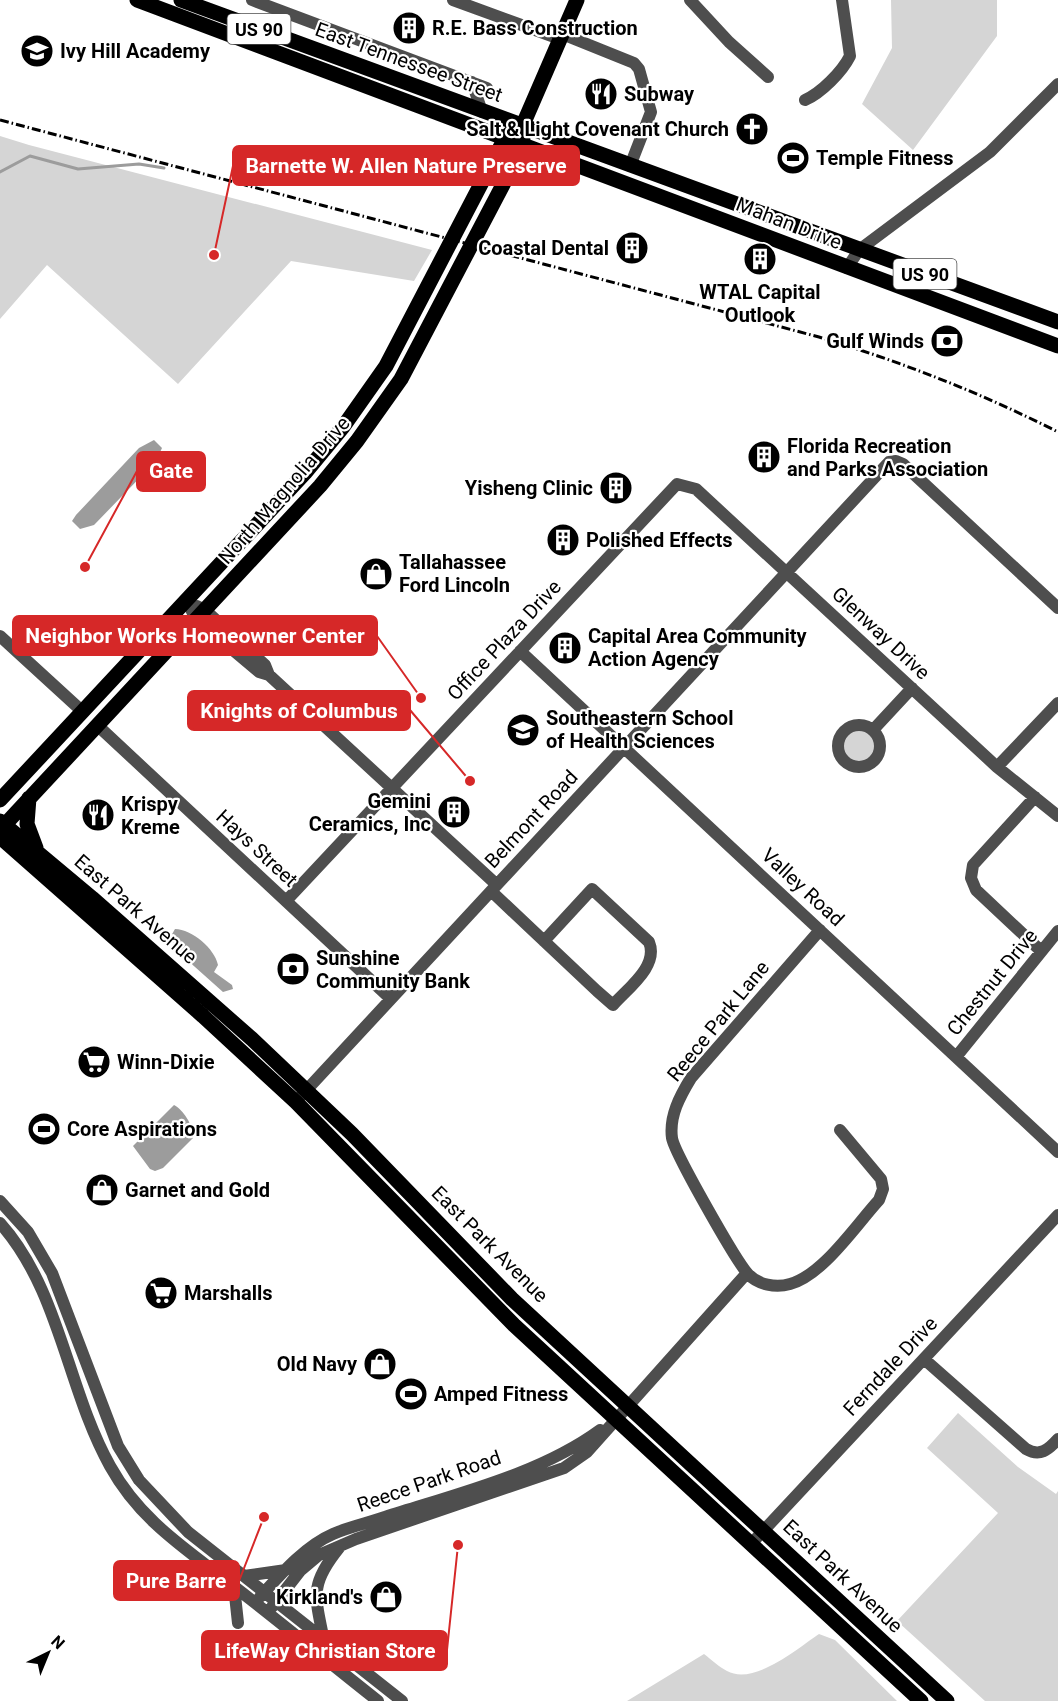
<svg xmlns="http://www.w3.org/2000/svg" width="1058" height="1701" viewBox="0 0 1058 1701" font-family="Roboto,sans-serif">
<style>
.green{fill:#d5d5d5}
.water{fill:#9c9c9c}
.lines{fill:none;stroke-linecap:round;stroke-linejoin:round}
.stream{stroke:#9c9c9c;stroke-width:3}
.minor{stroke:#4e4e4e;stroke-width:12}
.major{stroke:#000;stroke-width:15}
.rail{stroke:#000;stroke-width:3;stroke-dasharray:9 3 1.5 3;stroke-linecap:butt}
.labels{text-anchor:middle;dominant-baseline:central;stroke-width:4.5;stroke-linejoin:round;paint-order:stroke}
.shield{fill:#fff;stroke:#4c4c4c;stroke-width:1.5}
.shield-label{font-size:18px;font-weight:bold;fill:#000}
.poi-label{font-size:20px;font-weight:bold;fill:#000;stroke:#fff;text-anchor:start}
.street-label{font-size:20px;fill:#000;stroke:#fff}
.leader{fill:none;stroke:#d62828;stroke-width:2}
.callout-dot{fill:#d62828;stroke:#fff;stroke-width:2}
.callout{fill:#d62828;stroke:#d62828;stroke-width:2}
.callout-label{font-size:21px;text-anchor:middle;font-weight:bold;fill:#fff}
</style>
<rect width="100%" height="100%" fill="#fff"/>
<!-- green -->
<path class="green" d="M891,0H997V36L913,150L862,104L892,48Z
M0,136L29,145L432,250L414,281L291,261L178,384L47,265L0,319Z
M842 745a17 17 0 1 1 34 0a17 17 0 1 1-34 0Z
M958,1413L1018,1467L1056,1494L1058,1491V1701H985L897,1621L998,1513L927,1448Z
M819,1634L835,1640L897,1701H627L704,1654C712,1660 719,1667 727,1671C754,1686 798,1648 819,1634Z"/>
<!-- water -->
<path class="water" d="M154,440L162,448L156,461L94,525L80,529L72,521L76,515L139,448Z
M175,929C192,929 215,949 218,965L214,972L232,985L233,989L223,992L176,950L171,936Z
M174,1105C184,1110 194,1127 193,1138L163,1168L155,1171L150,1169L133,1146Z"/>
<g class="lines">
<!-- stream -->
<path class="stream" d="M0,172L30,156L78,169L139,164L164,168"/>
<!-- minor -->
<path class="minor" d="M252,0L487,88
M453,0L560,39
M690,0L729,42L768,77
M562,34L634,63L639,69L651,112L630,166
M472,82L482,112
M805,100C821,93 842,72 850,56L842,0
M847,268L859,250L990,152L1058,84
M186,600L196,619L259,672L269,675L497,885
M197,606L205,610L265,665L269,675
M0,636L83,712
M520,651L1058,1152
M838 746a21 21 0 1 1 42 0a21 21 0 1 1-42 0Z
M97,725L391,999
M873,730L912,688
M997,767L1058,703
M1035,797L973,865L971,878L976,890L1041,951
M491,891L597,991L613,1005C628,988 659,966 649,942L592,889L544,941
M286,901L677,484L696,489L997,767L1058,816
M820,930L691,1078C680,1096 669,1116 672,1138C674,1152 736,1261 748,1274C758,1285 776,1288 790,1284C823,1275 856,1225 879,1200L883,1189L881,1179L840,1130
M956,1057L1058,931
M301,1096L889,462L896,461L903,464L1058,608
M0,1201L28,1232L52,1273L118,1446L139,1480L188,1532L402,1701
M0,1223C60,1290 67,1389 110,1466C141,1522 188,1550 236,1588C284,1625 331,1664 378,1701
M924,1359L1026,1449C1040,1457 1048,1450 1058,1439
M751,1544L1058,1215
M244,1576L286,1570
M234,1586L238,1623
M260,1597C280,1575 305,1546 333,1534C349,1527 368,1523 385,1517C456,1494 540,1474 600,1430
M272,1607L300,1571L319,1555L356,1539L564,1468L587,1452L747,1273
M324,1641C315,1596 309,1585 339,1548"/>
<!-- major -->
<path class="major" d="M137,0L1058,346
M181,0L1058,322
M29,798L27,824L36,848
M0,800L305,473L343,427L386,366L505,138L511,132
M0,821L92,898L252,1039L352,1134L512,1299L947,1701
M0,830L320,486L357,441L401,379L517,158L523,141L522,127L577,0
M0,837L203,1016L296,1102L514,1325L921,1701"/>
<!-- rail -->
<path class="rail" d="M0,120L819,337C902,362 981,393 1058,432"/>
</g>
<!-- icons -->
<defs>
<g id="building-disc" transform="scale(1.725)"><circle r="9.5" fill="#000" stroke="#fff"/><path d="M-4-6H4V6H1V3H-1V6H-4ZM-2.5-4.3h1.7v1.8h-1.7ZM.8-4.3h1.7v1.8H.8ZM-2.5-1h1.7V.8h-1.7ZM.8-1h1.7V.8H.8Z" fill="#fff"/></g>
<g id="school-disc" transform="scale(1.725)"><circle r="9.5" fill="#000" stroke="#fff"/><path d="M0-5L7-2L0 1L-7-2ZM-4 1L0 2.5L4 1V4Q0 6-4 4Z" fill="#fff"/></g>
<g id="restaurant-disc" transform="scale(1.725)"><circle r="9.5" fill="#000" stroke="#fff"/><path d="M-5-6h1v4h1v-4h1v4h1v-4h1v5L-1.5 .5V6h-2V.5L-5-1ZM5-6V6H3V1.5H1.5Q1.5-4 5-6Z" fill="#fff"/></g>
<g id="church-disc" transform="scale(1.725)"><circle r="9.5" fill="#000" stroke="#fff"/><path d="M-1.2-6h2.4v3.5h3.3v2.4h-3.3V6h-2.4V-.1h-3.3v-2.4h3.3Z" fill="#fff"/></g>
<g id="stadium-disc" transform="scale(1.725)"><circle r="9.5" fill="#000" stroke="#fff"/><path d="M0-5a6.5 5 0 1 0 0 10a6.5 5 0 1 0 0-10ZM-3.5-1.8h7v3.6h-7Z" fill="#fff"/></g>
<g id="bank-disc" transform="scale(1.725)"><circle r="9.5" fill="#000" stroke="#fff"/><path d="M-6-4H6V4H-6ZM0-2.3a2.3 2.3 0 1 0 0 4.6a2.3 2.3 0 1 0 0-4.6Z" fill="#fff"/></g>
<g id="shop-disc" transform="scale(1.725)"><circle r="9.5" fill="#000" stroke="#fff"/><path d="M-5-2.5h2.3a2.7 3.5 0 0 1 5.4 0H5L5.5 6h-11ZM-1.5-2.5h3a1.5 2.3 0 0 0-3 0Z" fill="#fff"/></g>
<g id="supermarket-disc" transform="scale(1.725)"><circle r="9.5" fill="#000" stroke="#fff"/><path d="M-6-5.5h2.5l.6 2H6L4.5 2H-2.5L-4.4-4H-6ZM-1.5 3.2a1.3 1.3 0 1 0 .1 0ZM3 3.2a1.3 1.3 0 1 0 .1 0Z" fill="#fff"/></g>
</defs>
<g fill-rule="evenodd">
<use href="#building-disc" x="409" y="28"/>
<use href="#school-disc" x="37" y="51"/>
<use href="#restaurant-disc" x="601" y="94"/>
<use href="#church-disc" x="752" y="129"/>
<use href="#stadium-disc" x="793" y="158"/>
<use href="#building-disc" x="632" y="248"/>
<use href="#building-disc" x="760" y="259"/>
<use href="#bank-disc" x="947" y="341"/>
<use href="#building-disc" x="764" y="457"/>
<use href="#building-disc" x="616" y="488"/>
<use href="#building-disc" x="563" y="540"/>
<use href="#shop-disc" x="376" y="574"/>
<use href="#building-disc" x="565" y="648"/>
<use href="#school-disc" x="523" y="730"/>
<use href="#building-disc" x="454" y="812"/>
<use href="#restaurant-disc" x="98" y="815"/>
<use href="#bank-disc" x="293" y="969"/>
<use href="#supermarket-disc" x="94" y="1062"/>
<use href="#stadium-disc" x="44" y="1129"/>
<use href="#shop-disc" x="102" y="1190"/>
<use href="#supermarket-disc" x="161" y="1293"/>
<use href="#shop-disc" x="380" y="1364"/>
<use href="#stadium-disc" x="411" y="1394"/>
<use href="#shop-disc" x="386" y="1597"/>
</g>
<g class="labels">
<!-- shield labels -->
<g class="shield">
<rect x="227.5" y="14" width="63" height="30" rx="4.5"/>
<rect x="893.5" y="259" width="63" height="30" rx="4.5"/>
</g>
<g class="shield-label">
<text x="259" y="29">US 90</text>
<text x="925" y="274">US 90</text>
</g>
<!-- poi labels -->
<g class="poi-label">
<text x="432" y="28">R.E. Bass Construction</text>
<text x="60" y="51">Ivy Hill Academy</text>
<text x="624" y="94">Subway</text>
<text x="729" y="129" text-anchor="end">Salt &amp; Light Covenant Church</text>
<text x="816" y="158">Temple Fitness</text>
<text x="609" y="248" text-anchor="end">Coastal Dental</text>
<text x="760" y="292" text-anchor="middle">WTAL Capital<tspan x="760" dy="23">Outlook</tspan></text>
<text x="924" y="341" text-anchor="end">Gulf Winds</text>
<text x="787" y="446">Florida Recreation<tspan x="787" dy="23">and Parks Association</tspan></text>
<text x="593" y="488" text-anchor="end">Yisheng Clinic</text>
<text x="586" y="540">Polished Effects</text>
<text x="399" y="562">Tallahassee<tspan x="399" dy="23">Ford Lincoln</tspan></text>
<text x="588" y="636">Capital Area Community<tspan x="588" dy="23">Action Agency</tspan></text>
<text x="546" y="718">Southeastern School<tspan x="546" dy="23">of Health Sciences</tspan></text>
<text x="431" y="801" text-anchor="end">Gemini<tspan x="431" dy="23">Ceramics, Inc</tspan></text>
<text x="121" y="804">Krispy<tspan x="121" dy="23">Kreme</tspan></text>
<text x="316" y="958">Sunshine<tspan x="316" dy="23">Community Bank</tspan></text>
<text x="117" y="1062">Winn-Dixie</text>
<text x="67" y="1129">Core Aspirations</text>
<text x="125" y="1190">Garnet and Gold</text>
<text x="184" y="1293">Marshalls</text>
<text x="357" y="1364" text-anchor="end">Old Navy</text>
<text x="434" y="1394">Amped Fitness</text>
<text x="363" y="1597" text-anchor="end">Kirkland's</text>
</g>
<!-- street labels -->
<g class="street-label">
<text transform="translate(409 62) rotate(20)">East Tennessee Street</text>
<text transform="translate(789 223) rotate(21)">Mahan Drive</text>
<text transform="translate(284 490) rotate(-49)">North Magnolia Drive</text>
<text transform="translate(881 633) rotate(43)">Glenway Drive</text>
<text transform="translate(504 640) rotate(-47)">Office Plaza Drive</text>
<text transform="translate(531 819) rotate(-47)">Belmont Road</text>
<text transform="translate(257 848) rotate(43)">Hays Street</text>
<text transform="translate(803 887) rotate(43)">Valley Road</text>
<text transform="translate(136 909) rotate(41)">East Park Avenue</text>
<text transform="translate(992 982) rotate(-51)">Chestnut Drive</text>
<text transform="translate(718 1021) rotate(-51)">Reece Park Lane</text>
<text transform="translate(490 1244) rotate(45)">East Park Avenue</text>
<text transform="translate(890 1366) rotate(-47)">Ferndale Drive</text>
<text transform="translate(429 1481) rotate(-19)">Reece Park Road</text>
<text transform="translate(843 1576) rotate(43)">East Park Avenue</text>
</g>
</g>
<!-- callouts -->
<path class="leader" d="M214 255L233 166M85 567L137 471M421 698L377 636M470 781L410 710M264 1517L239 1581M458 1545L447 1650"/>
<g class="callout-dot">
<circle cx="214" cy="255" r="6"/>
<circle cx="85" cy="567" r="6"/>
<circle cx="421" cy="698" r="6"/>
<circle cx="470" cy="781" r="6"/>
<circle cx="264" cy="1517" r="6"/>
<circle cx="458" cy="1545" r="6"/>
</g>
<g class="callout">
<rect x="233" y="146" width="346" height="39" rx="6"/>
<rect x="137" y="452" width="68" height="39" rx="6"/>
<rect x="13" y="616" width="364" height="39" rx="6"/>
<rect x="188" y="691" width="222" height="39" rx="6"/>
<rect x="114" y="1561" width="125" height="39" rx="6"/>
<rect x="202" y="1631" width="245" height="39" rx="6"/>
</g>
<g class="callout-label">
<text x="406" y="173">Barnette W. Allen Nature Preserve</text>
<text x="171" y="478">Gate</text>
<text x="195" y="643">Neighbor Works Homeowner Center</text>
<text x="299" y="718">Knights of Columbus</text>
<text x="176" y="1588">Pure Barre</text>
<text x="325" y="1658">LifeWay Christian Store</text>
</g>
<!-- north arrow -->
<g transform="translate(48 1653) rotate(43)" stroke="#ffffff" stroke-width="4.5" paint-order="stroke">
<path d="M0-4.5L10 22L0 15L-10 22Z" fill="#000000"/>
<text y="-9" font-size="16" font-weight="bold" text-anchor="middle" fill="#000000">N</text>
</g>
</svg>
